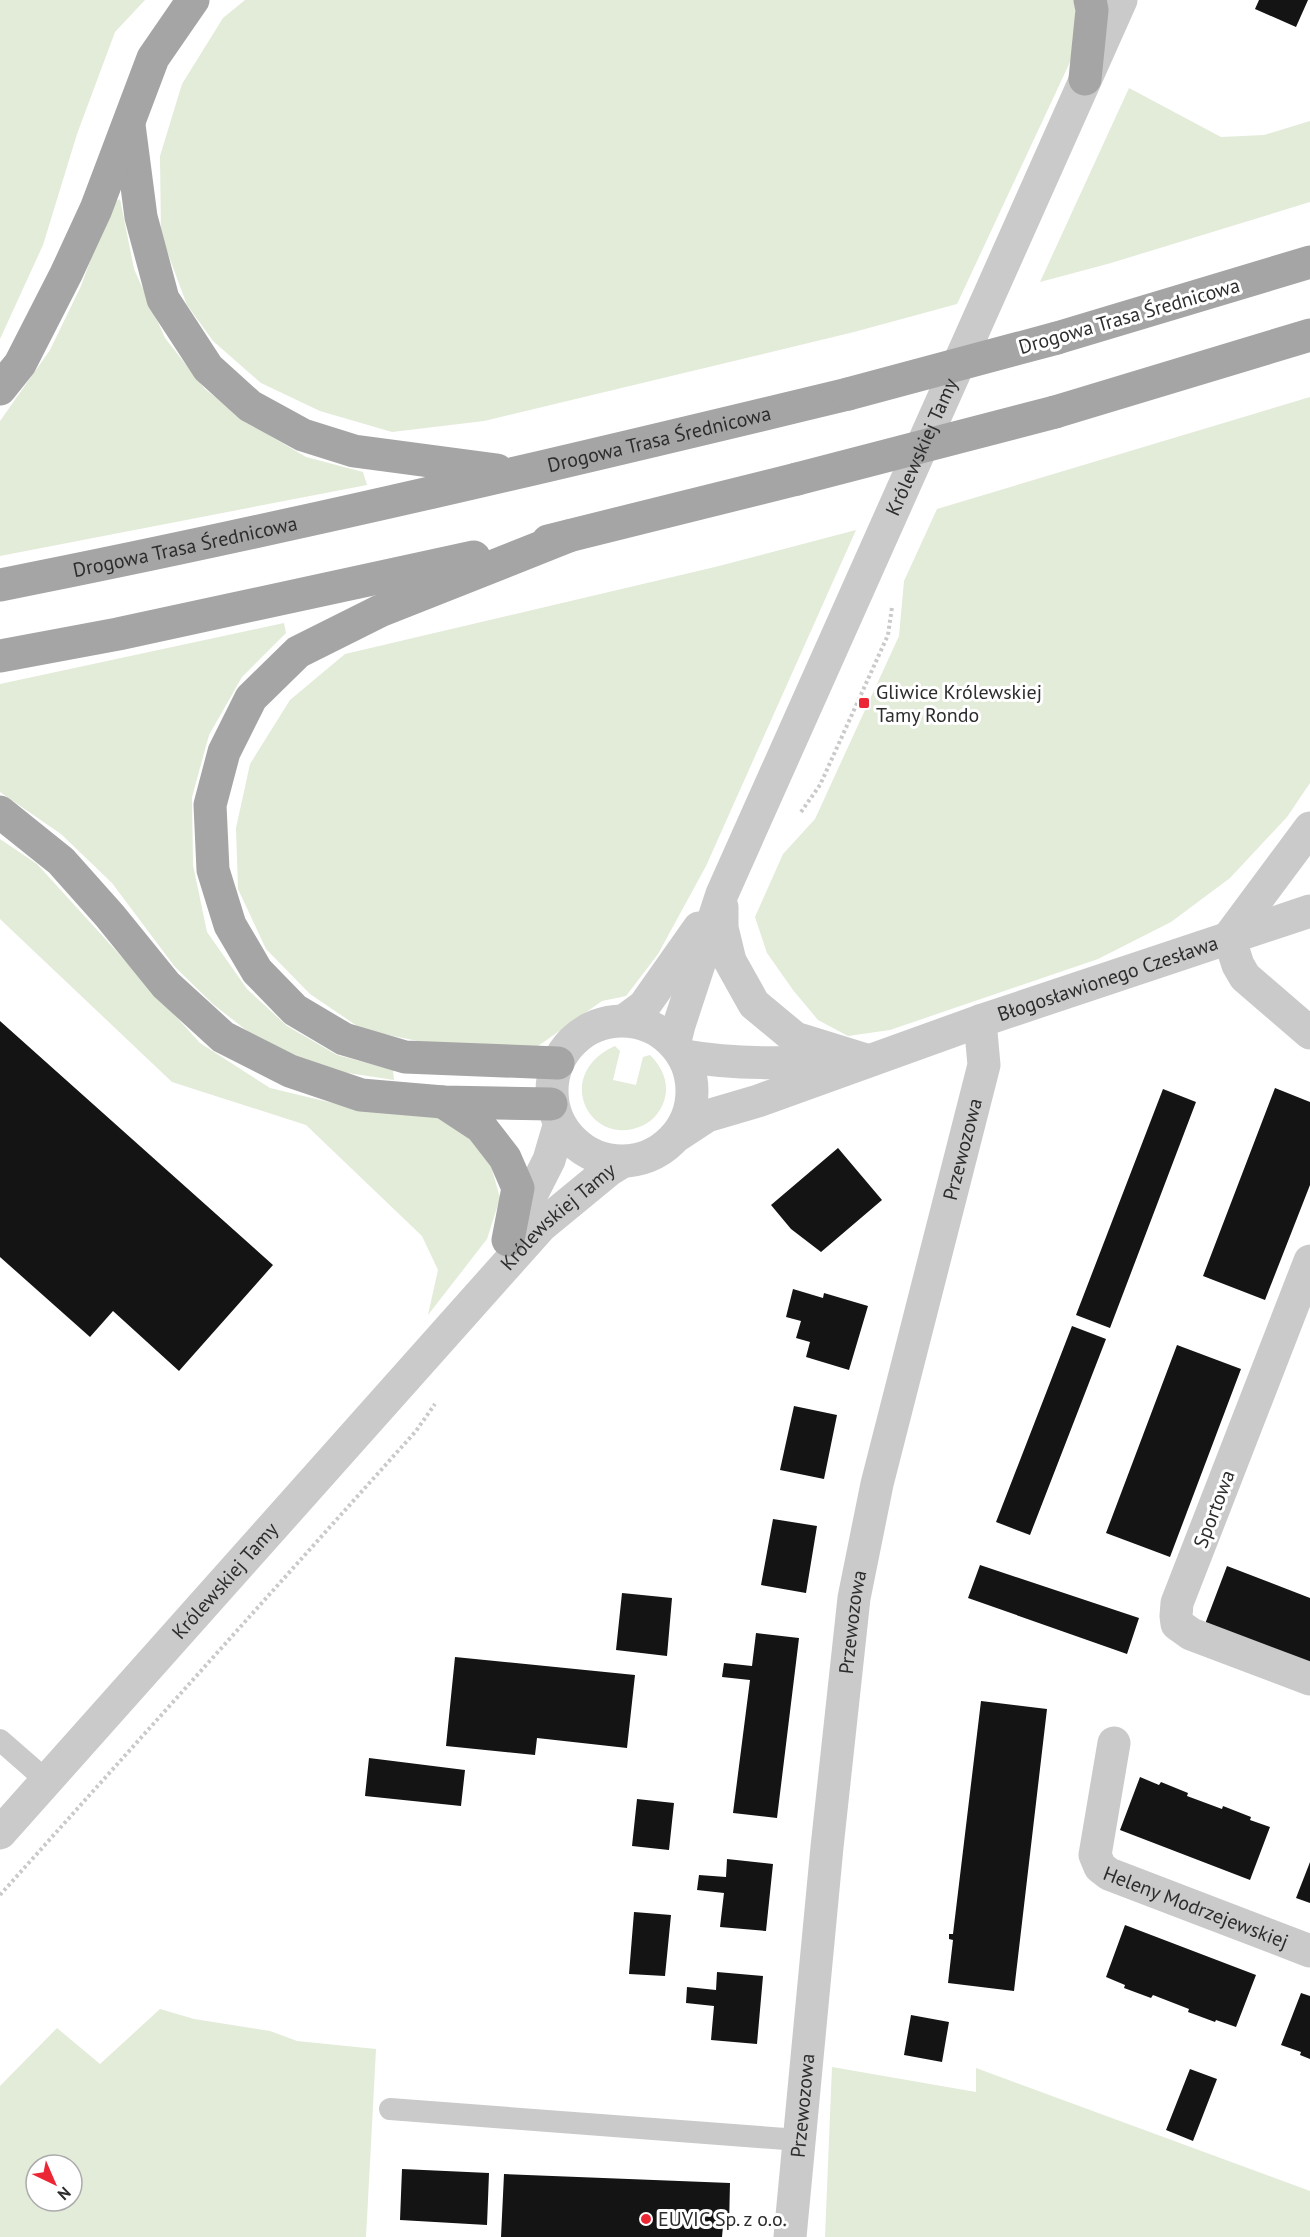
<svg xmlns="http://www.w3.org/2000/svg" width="1310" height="2237" viewBox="0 0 1310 2237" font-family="'PT Sans',sans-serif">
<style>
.green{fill:#e3ebd9;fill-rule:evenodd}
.building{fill:#141414}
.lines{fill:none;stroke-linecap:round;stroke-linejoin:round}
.path{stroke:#cacaca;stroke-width:4;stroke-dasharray:3 3;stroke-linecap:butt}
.service{stroke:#cacaca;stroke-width:22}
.minor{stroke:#cacaca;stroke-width:33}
.tertiary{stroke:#cacaca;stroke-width:33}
.primary{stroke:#a5a5a5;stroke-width:33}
.primary-bridge{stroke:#a5a5a5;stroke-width:33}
.poi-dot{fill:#ec2735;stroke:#fff;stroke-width:2}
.labels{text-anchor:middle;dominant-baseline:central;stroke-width:6;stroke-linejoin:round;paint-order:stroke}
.street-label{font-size:20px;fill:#2d2d2d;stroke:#fff}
.poi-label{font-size:20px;fill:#2d2d2d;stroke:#fff;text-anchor:start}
</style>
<rect width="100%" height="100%" fill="#fff"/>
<!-- green -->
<path class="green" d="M0,0H145L115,32L77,134L43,245L0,339Z
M245,0H1074L1078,38L1070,62L957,304L854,332L484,421L392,432L320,411L261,383L213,341L187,305L161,235L160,156L182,84L223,18Z
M1129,88L1221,137L1264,135L1310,121V202L1111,263L1040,282Z
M120,199L134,269L165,338L205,389L250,424L306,457L363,472L367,485L0,556V421L50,350L81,286L111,204Z
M1310,397V783L1287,817L1230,878L1171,922L1098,959L890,1030L848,1036L818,1020L793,990L767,953L755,917L783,854L815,819L899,636L904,581L937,509Z
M856,530L706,866L658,954L626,996L602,1001L538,1046H443L363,1030L310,994L266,949L238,889L236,828L250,764L290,700L345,654L715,567Z
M284,623L286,633L242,677L209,735L192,797L193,865L207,932L247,989L287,1026L337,1055L393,1070L394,1080L309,1067L259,1040L214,1005L175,967L112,883L61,834L0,792V684Z
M0,839L37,864L200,1043L270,1088L345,1106L432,1111L470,1130L489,1159L500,1198L487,1239L428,1315L438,1270L422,1236L306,1125L172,1082L0,919Z
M615,1046L620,1051L613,1080L636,1085L643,1057L650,1055C662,1067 670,1083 664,1101C660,1113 651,1123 639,1127C588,1146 553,1074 615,1046Z
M160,2009L194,2019L270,2031L297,2041L376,2049L366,2237H0V2086L57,2028L100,2064ZM36,2165H72V2201H36Z
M832,2067L976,2092V2068L1310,2191V2237H825Z"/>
<!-- building -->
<path class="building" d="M1259,0H1308L1296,27L1255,9Z
M0,1021L273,1265L179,1371L113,1311L90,1337L0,1257Z
M1275,1088L1310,1102V1185L1265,1300L1203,1276Z
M1163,1089L1196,1102L1110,1328L1076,1315Z
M838,1148L882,1200L821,1252L791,1229L771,1205Z
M793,1289L823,1298L824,1293L868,1306L849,1370L806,1357L810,1342L796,1338L801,1321L786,1317Z
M1072,1326L1106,1339L1030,1535L996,1522Z
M1177,1345L1241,1369L1170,1557L1106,1533Z
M794,1406L837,1415L824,1479L780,1470Z
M773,1519L817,1526L806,1593L761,1585Z
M980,1565L1139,1618L1127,1654L968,1598Z
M1227,1566L1310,1598V1664L1205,1624Z
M622,1593L672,1598L667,1656L616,1650Z
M756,1633L799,1638L777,1818L733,1813L750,1680L722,1677L724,1663L752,1666Z
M455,1657L635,1675L627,1748L537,1738L535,1755L446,1746Z
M981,1701L1047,1709L1014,1991L948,1983L953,1940L949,1939V1934H953Z
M369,1758L465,1770L461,1806L365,1796Z
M1140,1777L1159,1785L1161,1782L1188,1793L1187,1796L1222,1809L1223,1806L1251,1817L1250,1820L1270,1827L1250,1880L1120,1830Z
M637,1799L674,1803L669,1850L632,1846Z
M727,1859L773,1864L766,1931L720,1927L724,1893L697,1890L699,1875L726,1877Z
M1310,1862V1903L1296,1898Z
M634,1912L671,1915L665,1976L629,1974Z
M1125,1925L1256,1975L1236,2027L1216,2020L1215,2022L1188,2012L1189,2009L1153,1995L1151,1998L1124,1988L1125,1985L1106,1977Z
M717,1972L763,1976L757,2044L711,2040L714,2006L686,2003L687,1987L716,1990Z
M1301,1993L1310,1996V2059L1300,2055L1301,2052L1281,2045Z
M911,2015L949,2022L942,2062L904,2055Z
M1190,2069L1217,2079L1193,2141L1166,2130Z
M402,2169L489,2173L487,2225L400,2220Z
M504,2174L730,2183L729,2226H723L722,2237H501Z"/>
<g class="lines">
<!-- path -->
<path class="path" d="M801,812L820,785L888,635L892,607
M0,1895L416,1431L435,1404"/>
<!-- service -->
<path class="service" d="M0,1740L47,1781
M390,2109L799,2140"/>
<!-- minor -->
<g class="minor">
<path d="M1229,937L1238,965L1245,977L1310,1033"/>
<path d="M1310,1261L1177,1603L1176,1616L1177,1624L1191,1634L1310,1679"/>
<path id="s1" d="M1114,1743L1095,1855L1100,1867L1109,1874L1310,1951"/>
<path id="s2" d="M790,2237L827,1847L854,1598L877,1484L984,1065L980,1021"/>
</g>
<!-- tertiary -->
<g class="tertiary">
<path d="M722,907V928L730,961L754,1004L795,1038L866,1060"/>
<path d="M1229,937L1310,828"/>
<path d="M625,1020L644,1006L699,928"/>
<circle cx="622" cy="1091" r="70"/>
<path id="s3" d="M675,1041L679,1025L722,894L1121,0"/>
<path d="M685,1056C736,1065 788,1063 839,1061"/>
<path id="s4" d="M675,1137L707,1116L758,1101L980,1021L1310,911"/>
<path d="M513,1231L549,1160L559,1126"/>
<path id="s5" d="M0,1833L541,1226L609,1170L622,1162"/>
</g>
<!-- primary -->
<g class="primary">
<path d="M1085,79L1092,10L1090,0"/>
<path d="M129,125L141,217L163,299L208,368L250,406L303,435L354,451L497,470"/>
<path d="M1057,338L1310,262"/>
<path d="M0,389L20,364L66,274L96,209L153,58L193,0"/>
<path d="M1055,412L1310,335"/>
<path d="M548,541L797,479"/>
<path id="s6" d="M0,585C284,529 566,462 848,394"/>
<path d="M0,656L118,634L474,557"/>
<path d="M0,812L61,861L110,916L166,985L223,1037L290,1071L361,1095L443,1102L551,1104"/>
<path d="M558,1063L405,1057L344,1039L295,1010L257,971L230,925L213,870L210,805L224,752L251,698L298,652L380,611L569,536"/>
<path d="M443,1102L481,1127L505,1158L518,1188L508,1240"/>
</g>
<!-- primary-bridge -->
<path class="primary-bridge" d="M848,394L1057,338
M797,479L1055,412"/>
</g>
<!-- markers -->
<g class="poi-dot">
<rect x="858" y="697" width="12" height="12" rx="3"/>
<circle cx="646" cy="2219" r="6"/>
</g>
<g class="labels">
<!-- street labels -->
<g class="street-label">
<text transform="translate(1129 316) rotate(-16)">Drogowa Trasa Średnicowa</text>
<text stroke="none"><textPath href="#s6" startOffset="675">Drogowa Trasa Średnicowa</textPath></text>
<text stroke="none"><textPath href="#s3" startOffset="644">Królewskiej Tamy</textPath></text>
<text stroke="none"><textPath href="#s6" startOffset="189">Drogowa Trasa Średnicowa</textPath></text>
<text stroke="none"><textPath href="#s4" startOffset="462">Błogosławionego Czesława</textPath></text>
<text stroke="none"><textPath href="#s2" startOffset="1104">Przewozowa</textPath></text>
<text stroke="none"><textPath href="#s5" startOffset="832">Królewskiej Tamy</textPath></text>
<text transform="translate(1214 1509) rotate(-69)">Sportowa</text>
<text stroke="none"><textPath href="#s5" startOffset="338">Królewskiej Tamy</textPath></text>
<text stroke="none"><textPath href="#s2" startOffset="618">Przewozowa</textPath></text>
<text stroke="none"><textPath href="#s1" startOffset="231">Heleny Modrzejewskiej</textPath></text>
<text stroke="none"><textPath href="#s2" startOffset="132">Przewozowa</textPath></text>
</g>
<!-- poi labels -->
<g class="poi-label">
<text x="876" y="692">Gliwice Królewskiej<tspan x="876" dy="23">Tamy Rondo</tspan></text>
<text x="658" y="2219">EUVIC Sp. z o.o.</text>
</g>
</g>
<!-- north arrow -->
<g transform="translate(54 2183) rotate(136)"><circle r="28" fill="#ffffff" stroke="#ababab" stroke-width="1.5"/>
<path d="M0-4.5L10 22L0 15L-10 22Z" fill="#ec2735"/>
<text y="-9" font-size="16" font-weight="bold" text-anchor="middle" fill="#2d2d2d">N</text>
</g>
</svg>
